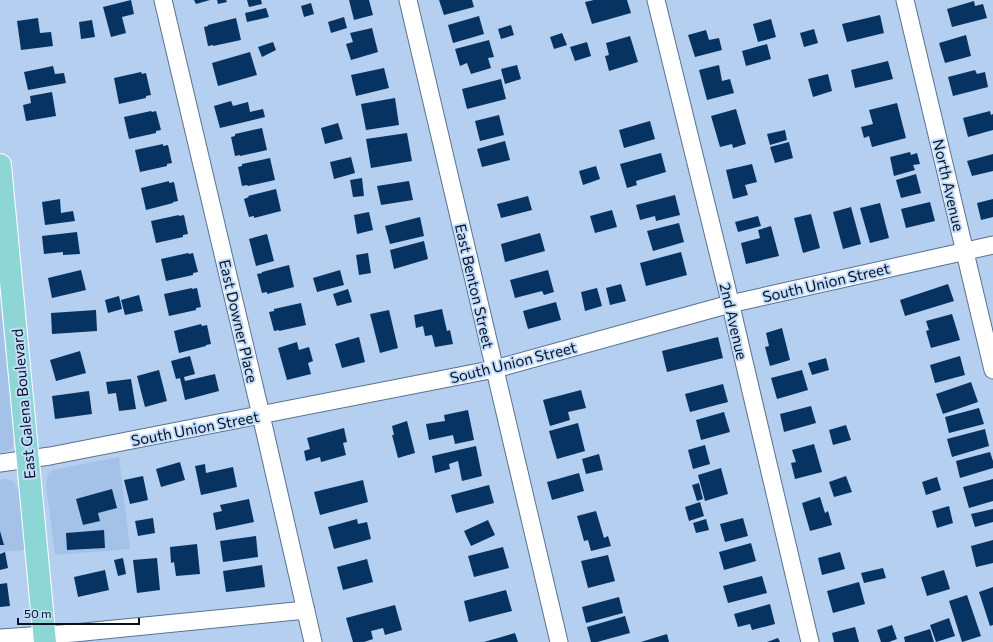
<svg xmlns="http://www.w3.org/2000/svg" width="993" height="642" viewBox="0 0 993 642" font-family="Commissioner,sans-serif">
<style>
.built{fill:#a4c2e8}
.building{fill:#063362}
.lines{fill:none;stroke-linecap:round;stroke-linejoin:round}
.street-casing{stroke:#5a728f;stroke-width:19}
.primary-casing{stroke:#fff;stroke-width:24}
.street{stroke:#fff;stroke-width:17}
.primary{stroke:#8ed6d5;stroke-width:22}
.labels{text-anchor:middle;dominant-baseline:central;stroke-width:4;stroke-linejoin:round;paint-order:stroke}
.street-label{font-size:15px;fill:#07101b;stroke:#c2dcfd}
</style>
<rect width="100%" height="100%" fill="#b5cff0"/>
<!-- built -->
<path class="built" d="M0,298L14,436L13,447L10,450L0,453Z
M119,457L130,549L55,555L46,484L48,474L53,470Z
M5,479L14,481L20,493L25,550L0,552V480Z"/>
<!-- building -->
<path class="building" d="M131,0L134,14L122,17L126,33L111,37L103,7Z
M194,0H210L196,4Z
M217,0H226L227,2L218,4Z
M247,0H261L262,4L249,7Z
M349,0H369L373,15L354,20Z
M439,0H472L474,7L444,15Z
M594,0H627L631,13L592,24L585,2Z
M974,1L975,6L983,4L987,18L952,27L947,9Z
M311,3L314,14L304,17L301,6Z
M266,8L269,17L247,22L245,13Z
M880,15L884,33L847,42L842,24Z
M479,16L484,34L453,43L448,25Z
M344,17L347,28L331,33L328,22Z
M38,18L40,33L51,32L53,46L21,50L17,21Z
M236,18L241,40L213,46V45L208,46L204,27L208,26V25Z
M771,19L776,37L758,42L753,24Z
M92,20L95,37L81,39L79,22Z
M511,25L514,35L501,39L498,29Z
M372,28L378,52L351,60L346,44L353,42L350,33Z
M814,29L818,43L804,47L800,33Z
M706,30L709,40L719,38L722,50L695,57L688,35Z
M562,33L567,45L554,49L550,37Z
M966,35L971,56L945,63L939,43Z
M630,36L638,62L609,71L605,56L609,55L606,43Z
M489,40L494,57L488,58L491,68L471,74L467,63L460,66L455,49Z
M273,42L276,50L262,57L258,47Z
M587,42L591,56L575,61L570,47Z
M767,44L771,59L746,66L742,51Z
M250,52L257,75L218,86L212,63Z
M888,61L893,79L855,88L851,70Z
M517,65L521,79L505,84L501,69Z
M719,65L722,81L730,79L734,93L707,100L699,70Z
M53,66L55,74L64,73L66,83L28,90L24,72Z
M384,68L389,88L356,96L351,75Z
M975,70L977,74L985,72L988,87L953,96L948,77Z
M141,72L142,74L146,73L151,95L146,96V98L119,104L114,78Z
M828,74L832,91L813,97L808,79Z
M501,79L506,99L467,109L462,89Z
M52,92L56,116L26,121L23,105L31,103L30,96Z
M395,98L399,125L366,130L361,104Z
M231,101L233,106L248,102L250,112L263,109L265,117L220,128L214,106Z
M897,103L906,138L872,147L869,136L864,138L861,127L873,124L869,110Z
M736,109L746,144L733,148L732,144L720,147L711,116Z
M151,111L152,112L156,111L161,130L156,131V133L129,139L124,117Z
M990,111L991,115L993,114V130L968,137L963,118Z
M499,115L504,135L480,141L475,121Z
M650,121L655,139L624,148L619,130Z
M338,123L343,139L325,144L321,128Z
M262,128L267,150L240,156V155L235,156L231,137L235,136V134Z
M785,130L787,140L770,145L767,134Z
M407,133L412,161L371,168L366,139Z
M505,141L510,160L482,167L477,149Z
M789,142L793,158L775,163L770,147Z
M163,144V146L168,145L172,163L167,164V166L140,172L135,150Z
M910,152L911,155L917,153L920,164L913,165L915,170L894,176L890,157Z
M661,153L666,172L636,181L637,185L627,188L620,164Z
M993,154V171L972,176L967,161Z
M351,157L355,173L334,179L330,162Z
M270,158L275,180L248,186L247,185L242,186L238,167L242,166V164Z
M752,164L757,182L745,185L748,195L733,199L726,170Z
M596,166L600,179L583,185L579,171Z
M916,174L921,193L901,198L896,180Z
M362,178L364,196L353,197L350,180Z
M169,181V183L174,182L178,201L173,202V203L146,210L141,188Z
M409,181L413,200L381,205L377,186Z
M276,189L281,211L254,218V216L249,217L244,199L249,197L248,196Z
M675,195L680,215L656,221L655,216L640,220L636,205Z
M528,196L532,210L501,218L497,204Z
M60,199L61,213L73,211L75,221L45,225L42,202Z
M993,199V217L981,220L977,203Z
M930,202L935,221L906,228L901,209Z
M880,203L889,238L870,243L860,208Z
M851,207L861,244L843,249L833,212Z
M612,210L617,227L595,233L590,216Z
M369,212L373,230L357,234L354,215Z
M811,214L820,248L803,253L794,218Z
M179,215V216L184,215L188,234L183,235V237L156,243L151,221Z
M758,216L761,226L738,232L735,222Z
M420,217L424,236L390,244L385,226Z
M679,223L684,242L653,251L647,231Z
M771,226L779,256L746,264L741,243L760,238L758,230Z
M77,232L80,254L63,255V252L44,254L42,236Z
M540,233L545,251L505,262L501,244Z
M267,234L274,261L256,266L249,239Z
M424,241L428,259L394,269L390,250Z
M681,252L687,275L646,286L640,263Z
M188,253L189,254L193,253L198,272L193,273V275L166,281L161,259Z
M368,253L371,273L359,275L356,255Z
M289,265L294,287L267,294V292L262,293L257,274L262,273V272Z
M81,270L86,290L52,298L48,278Z
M340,270L344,285L317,292L313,278Z
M548,270L554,292L544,295L542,291L515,298L510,280Z
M621,284L626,301L610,305L606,288Z
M948,284L954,301L905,316L900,300Z
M192,288V289L197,288L201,307L196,308V310L169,316L164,294Z
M597,288L602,306L585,311L581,292Z
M348,289L352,302L337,306L333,294Z
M139,295L143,311L125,315L121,300Z
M119,296L122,309L108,313L105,300Z
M556,302L561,320L528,329L523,311Z
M301,303L306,325L279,331V330L274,331L269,312L274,311V309Z
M442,309L447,331L450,330L453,344L435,347L432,335L425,336L423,326L416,328L414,315Z
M96,310L97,331L52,334L51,313Z
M389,310L398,348L380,353L370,314Z
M952,314L960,340L931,348L926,331L929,330L926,321Z
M201,324L202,326L207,325L211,344L206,345V346L179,353L174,331Z
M782,328L790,360L770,366L765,347L769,346L766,333Z
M359,337L365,362L342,368L335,344Z
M718,337L723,358L667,372L662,351Z
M297,342L299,350L309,347L313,361L308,363L311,374L287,380L278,348Z
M80,351L86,373L56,381L50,360Z
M190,356L195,374L184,377L185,381L215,374L219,391L185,400L180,378L176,379L171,361Z
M960,356L965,375L935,383L930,365Z
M826,358L829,370L812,375L808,363Z
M159,370L167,401L145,407L137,376Z
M802,370L808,390L777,399L771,378Z
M131,379L136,409L119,411L116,393L108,394L106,382Z
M971,382L978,402L943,414L936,394Z
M723,384L728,402L690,412L685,394Z
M581,390L586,408L568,412L570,420L550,426L543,400Z
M89,391L92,414L55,419L52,396Z
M811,406L816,423L784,432L780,414Z
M979,408L984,424L949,433L945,417Z
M468,410L474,440L455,444L453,435L429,440L426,424L445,421L444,415Z
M724,412L730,432L701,440L696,420Z
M407,421L415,453L398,458L392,435H394L392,426Z
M578,423L585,451L557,459L549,431Z
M846,425L851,440L833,445L829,430Z
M344,428L347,442L343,443L346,455L321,462L320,457L306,461L304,451L310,449L307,438Z
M985,429L989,446L952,457L947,439Z
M814,444L822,472L795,479L791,463L796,462L792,450Z
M705,445L710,464L693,469L688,450Z
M476,446L482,476L462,481L458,461L449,464L450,469L435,473L432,456Z
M990,452L993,461V468L960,478L956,461Z
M599,454L603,470L586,474L582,459Z
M180,462L185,480L161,487L156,469Z
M205,464L206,473L233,467L237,487L201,495L195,466Z
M721,468L728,494L705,501L698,475Z
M579,473L584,491L552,500L547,482Z
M143,476L148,500L130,504L124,480Z
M846,476L852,492L834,497L829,482Z
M937,477L941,490L926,495L922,482Z
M993,479V501L969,508L963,487Z
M363,480L368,502L320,515L314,492Z
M699,483L703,499L697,501L692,485Z
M489,485L494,503L456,513L451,495Z
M112,489L117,508L98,513L100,521L83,525L76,499Z
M820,497L825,513L828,511L832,525L810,531L802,503Z
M249,499L254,522L216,530L213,513L222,511L220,505Z
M700,502L704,516L689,521L685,507Z
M949,506L953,523L937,528L932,511Z
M993,509V522L975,527L971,514Z
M596,511L604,538L608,536L611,546L591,551L588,540L584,541L577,516Z
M153,518L155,533L138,536L135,521Z
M743,518L748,536L725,542L720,524Z
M357,519L358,524L367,522L371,539L334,549L328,527Z
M706,519L709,530L696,533L693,523Z
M488,520L495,535L471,546L464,531Z
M104,530L105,548L67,550L66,533Z
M0,531L4,545H0Z
M256,536L258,557L223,562L220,541Z
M993,540V563L976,567L971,546Z
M751,543L756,561L724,570L719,552Z
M197,544L200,574L176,576L174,562L171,563L170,547Z
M503,547L509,568L474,577L468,556Z
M5,552L8,568L0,570V554Z
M840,552L845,569L822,575L818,558Z
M608,555L615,581L588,588L581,561Z
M123,558L126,574L118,576L114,560Z
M157,558L160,590L137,593L133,560Z
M367,559L373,582L343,590L337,567Z
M262,565L265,587L226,592L223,571Z
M883,568L886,578L864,583L861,573Z
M105,570L109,590L78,597L74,577Z
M944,570L950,589L927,596L921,577Z
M762,576L767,593L728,603L723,586Z
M859,582L865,604L833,613L827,591Z
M7,583L10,606L0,607V584Z
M993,587V625L990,626L979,592Z
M506,590L512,611L469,622L464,601Z
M967,595L981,636L962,642L949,601Z
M619,597L623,613L586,623L582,607Z
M770,604L775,624L752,630L750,624L738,627L734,614Z
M395,605L402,630L385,635L383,628L371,631L373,639L364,642H353L346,618Z
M625,616L630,633L597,642H591L587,627Z
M949,618L955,636L936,642L930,625Z
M892,625L897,639L889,642H881L877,630Z
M855,627L859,642H834L832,633Z
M930,629L934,642H905L904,637Z
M515,633L518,642H484Z
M667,634L669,642H641Z
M778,638L780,642H767Z"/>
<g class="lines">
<!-- street casing -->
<g class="street-casing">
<path id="street" d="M163,0L261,415L313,642
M408,0L559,642
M656,0L726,285L810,642
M905,0L993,370
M0,463L50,456L495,369L730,304L993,245
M0,638L74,633L306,610"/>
</g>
<!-- primary casing -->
<g class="primary-casing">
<path id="primary" d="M0,165L45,642"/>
</g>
<!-- street -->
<use href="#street" class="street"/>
<!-- primary -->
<use href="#primary" class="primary"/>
</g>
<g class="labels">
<!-- street labels -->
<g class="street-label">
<text transform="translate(949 185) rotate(77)">North Avenue</text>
<text transform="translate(826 282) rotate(-13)">South Union Street</text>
<text transform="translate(475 286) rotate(77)">East Benton Street</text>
<text transform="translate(239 321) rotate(77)">East Downer Place</text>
<text transform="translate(734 321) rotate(77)">2nd Avenue</text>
<text transform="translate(513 362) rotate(-14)">South Union Street</text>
<text transform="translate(23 404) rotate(-95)">East Galena Boulevard</text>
<text transform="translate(195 428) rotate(-11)">South Union Street</text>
</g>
</g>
<!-- scale -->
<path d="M18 618v6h121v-6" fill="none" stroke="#07101b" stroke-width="2"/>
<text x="24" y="618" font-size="12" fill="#07101b" stroke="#c2dcfd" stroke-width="3" paint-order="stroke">50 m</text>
</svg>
